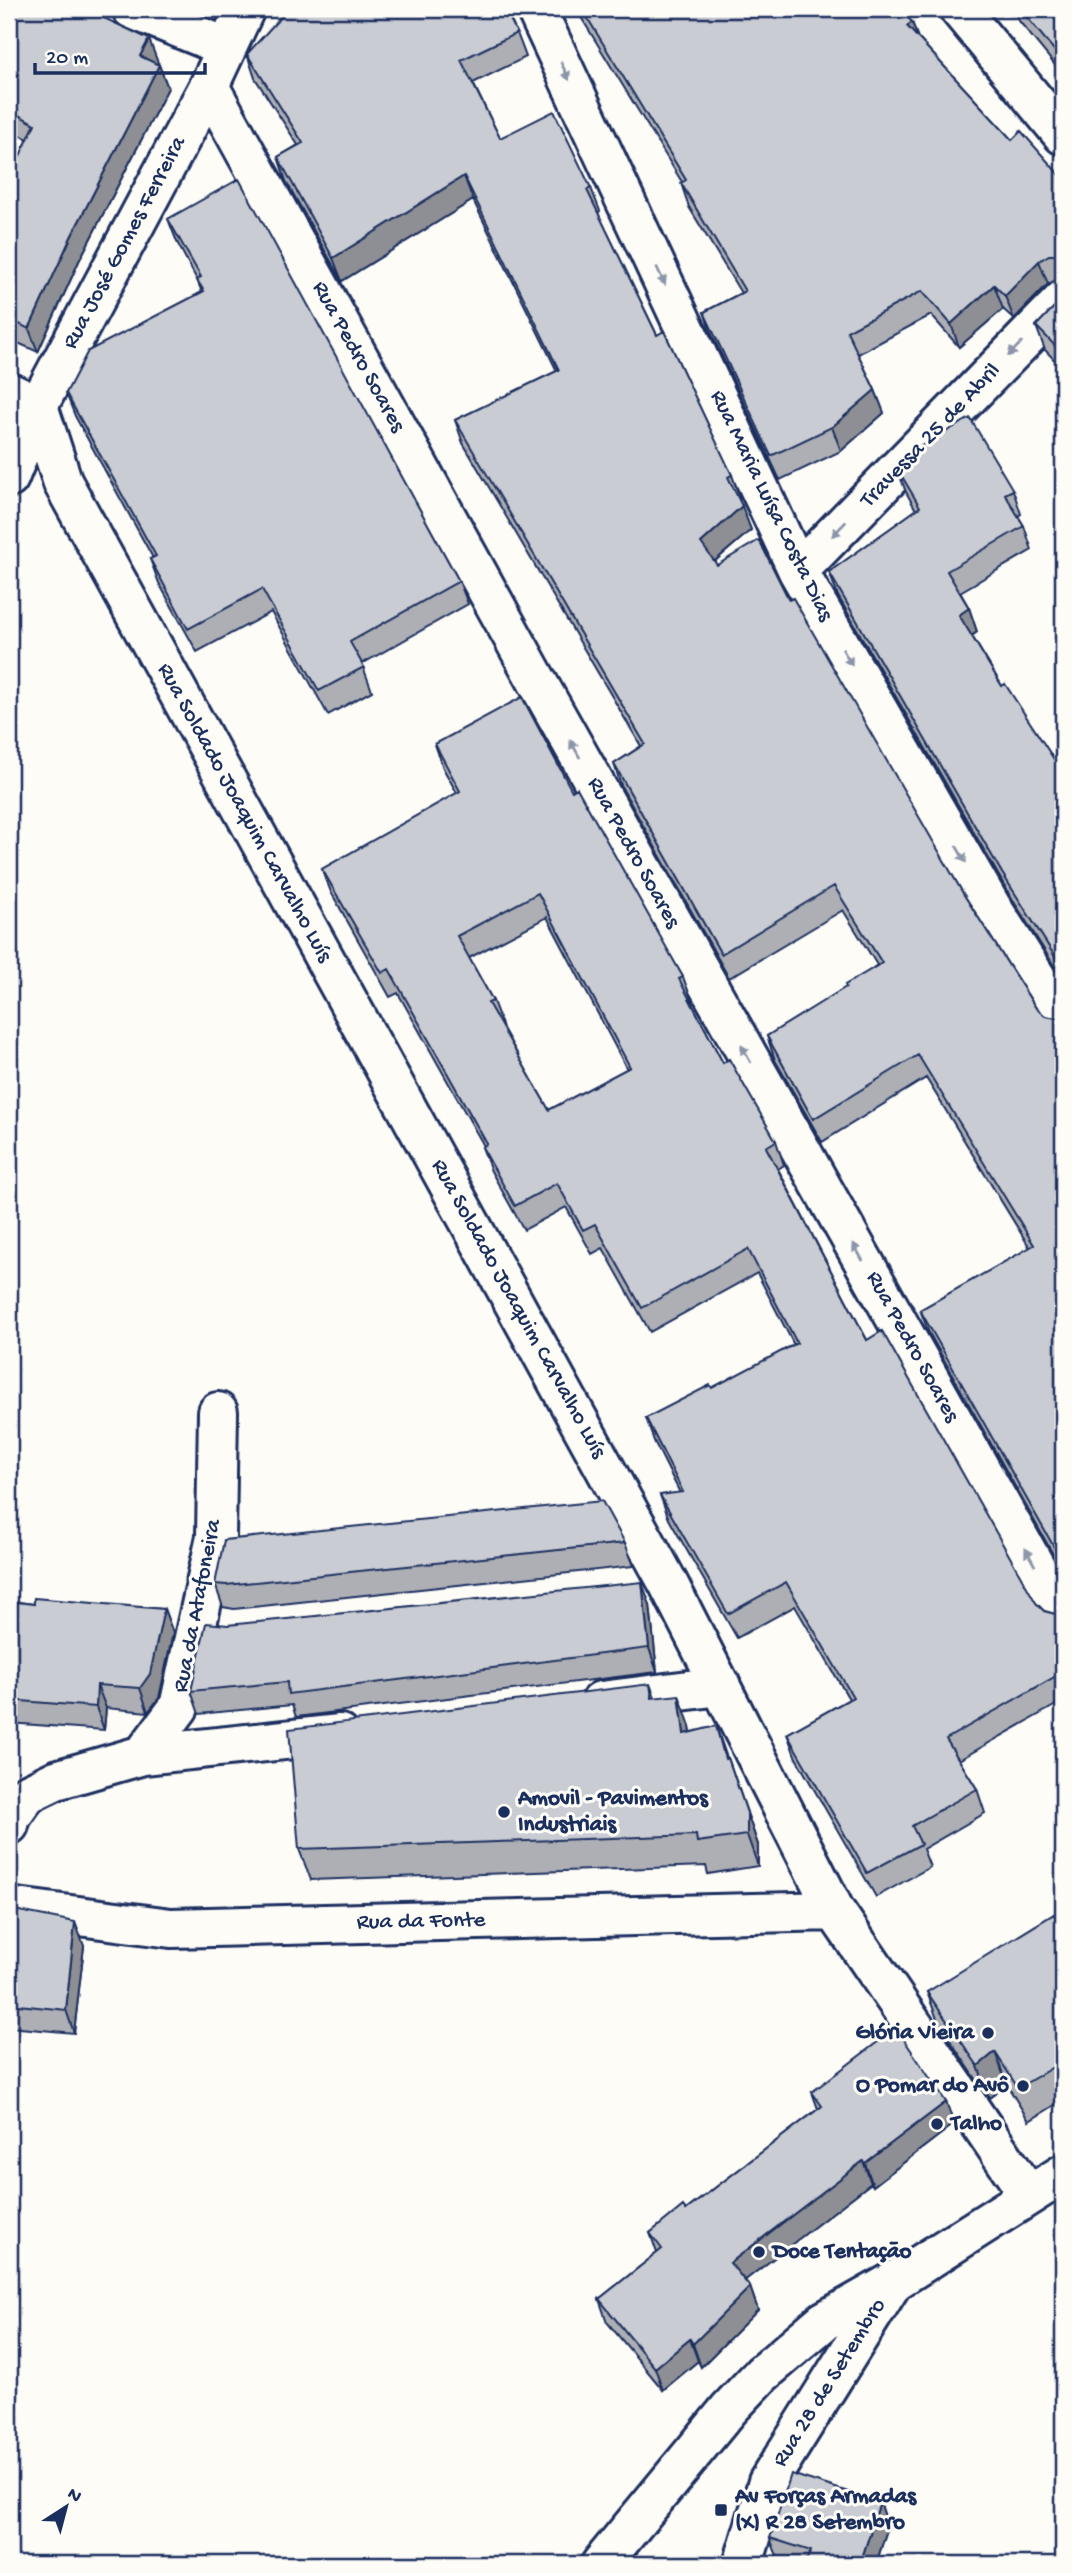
<svg xmlns="http://www.w3.org/2000/svg" width="1072" height="2573" viewBox="0 0 1072 2573" font-family="'Gochi Hand',sans-serif">
<style>
.lines{fill:none;stroke-linecap:round;stroke-linejoin:round}
.minor-casing{stroke:#1b2f5e;stroke-width:44}
.tertiary-casing{stroke:#1b2f5e;stroke-width:44}
.minor{stroke:#fdfcf7;stroke-width:38}
.tertiary{stroke:#fdfcf7;stroke-width:38}
.wall{fill:#adafb5;stroke:#1b2f5e;stroke-width:2;fill-rule:evenodd}
.shaded-wall{fill:#8d8f94;stroke:#1b2f5e;stroke-width:2}
.building{fill:#c9ccd3;stroke:#1b2f5e;stroke-width:2;fill-rule:evenodd}
.oneway{fill:#8c96aa}
.poi-dot{fill:#1b2f5e;stroke:#fdfcf7;stroke-width:2.5}
.labels{text-anchor:middle;dominant-baseline:central;stroke-width:6;stroke-linejoin:round;paint-order:stroke}
.street-label{font-size:23px;fill:#1b2f5e;stroke:#fdfcf7}
.poi-label{font-size:23px;font-weight:bold;fill:#1b2f5e;stroke:#fdfcf7;text-anchor:start}
</style>
<rect width="100%" height="100%" fill="#fdfcf7"/>
<filter id="ink" filterUnits="userSpaceOnUse"><feTurbulence type="fractalNoise" baseFrequency=".0143" numOctaves="2"/><feDisplacementMap in="SourceGraphic" scale="14" xChannelSelector="R" yChannelSelector="G"/><feConvolveMatrix kernelMatrix="1 2 1 2 8 2 1 2 1" color-interpolation-filters="sRGB"/></filter>
<g filter="url(#ink)">
<g class="lines">
<!-- minor casing -->
<g class="minor-casing">
<path id="minor" d="M132,9L226,47
M536,9L798,571L992,908L1063,1020
M959,9L1063,135
M209,86L537,681L1063,1616
M9,392L38,406L63,483L668,1583L835,1911L1029,2195
M9,478L38,406L209,86L245,9
M798,571L1063,300
M601,1701L721,1686
M143,1755L340,1734
M9,1825L11,1817L27,1794L56,1780L143,1755L179,1707L216,1537L218,1412
M9,1907L171,1928L835,1911
M743,2564L768,2482L893,2282"/>
</g>
<!-- tertiary casing -->
<g class="tertiary-casing">
<path id="tertiary" d="M601,2564L729,2409L762,2374L824,2321L893,2282L1063,2174"/>
</g>
<!-- minor -->
<use href="#minor" class="minor"/>
<!-- tertiary -->
<use href="#tertiary" class="tertiary"/>
</g>
<!-- wall -->
<path class="wall" d="M9,9L158,63L157,64L159,65L168,88L79,261L38,352L9,339V179L28,139L9,130Z
M576,9H899L912,22L918,38L1012,140L1063,179V279H1058L1048,284L1014,319L1003,309L959,347L931,315L858,354L875,390L884,413L841,451L780,480L712,335L704,312L741,293L689,207L681,183L682,182Z
M1015,9H1063V75L1019,21Z
M517,33L526,57L473,83L500,138L591,188L600,211L598,213L657,335L732,475L740,499L739,500L751,530L714,562L717,565L789,600L964,895L1036,1008L1045,1016L1056,1018L1063,1016V1572L929,1333L920,1310L1030,1248L926,1078L822,1142L775,1060L767,1036L846,988L877,965L843,910L729,978L622,788L614,764L641,746L463,443L455,420L557,371L473,200L342,281L286,181L278,157L298,145L255,78L247,54Z
M168,219L459,581L468,604L362,664L372,691L328,715L271,612L197,652L159,583L150,559L153,558L75,416L66,393L202,292L197,280L177,242Z
M1063,298V369L1045,350L1036,326Z
M897,468L1013,490L1021,514L1018,516L1024,526L1032,550L960,592L969,608L977,632L972,636L1002,686L1063,773V980L1011,897L838,596L829,572L916,510L906,492Z
M435,744L572,791L683,977L692,1001L691,1002L723,1063L776,1141L784,1165L778,1169L867,1340L1036,1603L1044,1611L1055,1614L1063,1612V1701L959,1760L977,1789L985,1813L923,1849L930,1867L876,1897L796,1758L787,1734L849,1699L795,1606L737,1638L669,1519L660,1495L680,1493L654,1441L646,1418L712,1388L794,1345L757,1273L650,1332L603,1248L592,1254L566,1207L524,1230L491,1171L482,1147L484,1146L398,993L390,997L331,892L322,869L457,793L443,768ZM547,917L627,1069L549,1110L501,1025H502L493,1001L469,958Z
M625,1543L634,1566L234,1609L223,1607L215,1584Z
M9,1601L34,1604L164,1609L173,1633L159,1698L148,1712L106,1708L104,1730L9,1723Z
M650,1605L657,1672L296,1717L292,1705L199,1714L191,1691L228,1625Z
M655,1698L690,1726L691,1732L728,1758L758,1845V1866L708,1874L706,1866L311,1880L299,1849Z
M9,1909L84,1946L74,2033L9,2027Z
M1063,1929V2100L1029,2121L1007,2085L989,2098L939,2024L927,1992Z
M812,2092L946,2102L954,2124L873,2186L871,2183L745,2280L750,2287L758,2310L701,2367L698,2361L663,2390L607,2322L599,2299L657,2253L650,2233L686,2210L818,2109Z
M880,2502L888,2526L876,2564H788L779,2561L770,2538Z"/>
<!-- shaded-wall -->
<path class="shaded-wall" d="M912,22L920,45L907,26Z
M149,39L158,63L148,79L140,56Z
M159,65L168,88L79,261L38,352L29,329L71,237Z
M464,176L473,200L342,281L333,258Z
M1039,261L1048,284L1014,319L1005,296Z
M994,285L1003,309L959,347L951,324Z
M875,390L884,413L841,451L832,427Z
M742,506L751,530L709,566L701,543Z
M969,608L977,632L967,639L959,615Z
M642,1582L650,1605L657,1672L649,1648Z
M164,1609L173,1633L159,1698L148,1712L140,1688Z
M650,1684L662,1715L652,1698Z
M97,1685L106,1708L104,1730L96,1707Z
M679,1695L690,1726L695,1766L684,1734Z
M716,1726L727,1758L737,1791L725,1759Z
M728,1758L758,1845V1866L747,1835Z
M75,1922L84,1946L74,2033L66,2010Z
M995,2052L1007,2085L989,2098L978,2066Z
M946,2102L954,2124L873,2186L865,2163Z
M863,2161L871,2183L739,2285L730,2263Z
M750,2287L758,2310L701,2367L693,2344Z
M690,2339L698,2361L663,2390L655,2368Z
M880,2502L888,2526L876,2564H862L861,2561Z"/>
<!-- building -->
<path class="building" d="M9,9H85L149,39L140,56L159,65L71,237L29,329L9,319V179L35,124L9,110Z
M288,9H505L517,33L461,60L500,138L554,111L591,188L587,190L657,335L664,331L732,475L728,477L742,506L701,543L717,565L759,540L789,600L793,598L964,895L1036,1008L1045,1016L1056,1018L1063,1016V1563L920,1310L1034,1245L918,1055L813,1119L767,1036L846,987L845,985L882,963L834,886L721,954L614,764L645,744L455,420L559,370L464,176L333,258L278,157L303,143L247,54Z
M582,9H899L912,22L907,26L1012,140L1021,131L1063,179V214L1061,216L1063,218V257L1060,255H1049L1039,261L1005,296L994,285L951,324L922,291L847,331L875,390L832,427L771,456L704,312L745,291L681,183L686,180Z
M1020,9H1063V61Z
M239,179L459,581L350,642L364,667L319,691L262,589L188,629L150,559L156,556L66,393L88,351L204,291L197,280L201,277L168,219Z
M1063,298V354L1036,326Z
M970,418L1013,490L1005,494L1024,526L947,571L969,608L959,615L1002,686L1005,684L1063,773V969L1002,873L829,572L920,507L897,468L916,449Z
M522,697L572,791L577,788L683,977L679,979L723,1063L729,1059L776,1141L766,1147L867,1340L882,1331L1036,1603L1044,1611L1055,1614L1063,1612V1672L946,1739L977,1789L912,1826L921,1844L867,1873L787,1734L853,1697L786,1582L728,1614L660,1495L683,1492L646,1418L710,1385L712,1388L797,1343L748,1249L642,1308L595,1224L583,1230L557,1183L515,1206L482,1147L487,1144L389,969L382,973L322,869L460,791L435,744ZM538,893L630,1067L549,1110L488,1003L493,1001L457,936Z
M602,1501L625,1543L226,1585L215,1584L224,1540Z
M642,1582L649,1648L288,1694L287,1682L191,1691L206,1623L228,1625Z
M34,1598L164,1609L150,1674L140,1688L97,1685L96,1707L9,1700V1601L34,1604Z
M650,1684L652,1698L679,1695L684,1734L716,1726L725,1759L728,1758L747,1813V1835L697,1842L696,1835L299,1849L289,1729Z
M9,1909L75,1922L66,2010L9,2004Z
M1054,1914L1063,1929V2061L1018,2088L995,2052L978,2066L927,1992Z
M896,2028L946,2102L865,2163L863,2161L730,2263L750,2287L693,2344L690,2339L655,2368L599,2299L662,2249L650,2233L683,2206L686,2210L822,2106L812,2092Z
M791,2474L880,2502L861,2561L858,2559L856,2564H804L811,2551L770,2538Z"/>
<!-- one-way arrows -->
<defs><path id="oneway-solid" d="M-6-.8H1V-3.2L6.5 0L1 3.2V.8H-6Z" transform="scale(1.75)"/></defs>
<g class="oneway">
<use href="#oneway-solid" transform="translate(565 71) rotate(65)"/>
<use href="#oneway-solid" transform="translate(661 276) rotate(65)"/>
<use href="#oneway-solid" transform="translate(1015 349) rotate(134)"/>
<use href="#oneway-solid" transform="translate(839 529) rotate(134)"/>
<use href="#oneway-solid" transform="translate(847 657) rotate(60)"/>
<use href="#oneway-solid" transform="translate(575 749) rotate(-119)"/>
<use href="#oneway-solid" transform="translate(961 854) rotate(60)"/>
<use href="#oneway-solid" transform="translate(746 1054) rotate(-119)"/>
<use href="#oneway-solid" transform="translate(858 1252) rotate(-119)"/>
<use href="#oneway-solid" transform="translate(1030 1557) rotate(-119)"/>
</g>
</g>
<!-- markers -->
<g class="poi-dot">
<circle cx="504" cy="1812" r="7"/>
<circle cx="988" cy="2033" r="7"/>
<circle cx="1023" cy="2086" r="7"/>
<circle cx="937" cy="2124" r="7"/>
<circle cx="759" cy="2252" r="7"/>
<rect x="714" y="2503" width="14" height="14" rx="3.5"/>
</g>
<g class="labels">
<!-- street labels -->
<g class="street-label">
<text transform="translate(125 243) rotate(-62)">Rua José Gomes Ferreira</text>
<text transform="translate(358 357) rotate(61)">Rua Pedro Soares</text>
<text transform="translate(931 436) rotate(-46)">Travessa 25 de Abril</text>
<text transform="translate(771 506) rotate(64)">Rua Maria Luísa Costa Dias</text>
<text transform="translate(244 813) rotate(61)">Rua Soldado Joaquim Carvalho Luís</text>
<text transform="translate(633 853) rotate(61)">Rua Pedro Soares</text>
<text transform="translate(518 1309) rotate(61)">Rua Soldado Joaquim Carvalho Luís</text>
<text transform="translate(912 1347) rotate(61)">Rua Pedro Soares</text>
<text transform="translate(198 1606) rotate(-79)">Rua da Atafoneira</text>
<text transform="translate(421 1922) rotate(-1)">Rua da Fonte</text>
<text transform="translate(830 2383) rotate(-58)">Rua 28 de Setembro</text>
</g>
<!-- poi labels -->
<g class="poi-label">
<text x="518" y="1799">Amovil - Pavimentos<tspan x="518" dy="26">Industriais</tspan></text>
<text x="974" y="2033" text-anchor="end">Glória Vieira</text>
<text x="1009" y="2086" text-anchor="end">O Pomar do Avô</text>
<text x="951" y="2124">Talho</text>
<text x="773" y="2252">Doce Tentação</text>
<text x="735" y="2497">Av Forças Armadas<tspan x="735" dy="26">(X) R 28 Setembro</tspan></text>
</g>
</g>
<!-- margin -->
<rect width="1072" height="2573" fill="none" stroke="#fdfcf7" stroke-width="35"/>
<rect x="18" y="18" width="1037" height="2538" fill="none" stroke="#1b2f5e" stroke-width="2.5" filter="url(#ink)"/>
<!-- north arrow -->
<g transform="translate(66 2507) rotate(36)" stroke="#fdfcf7" stroke-width="5" paint-order="stroke">
<path d="M0-5L12 26L0 18L-12 26Z" fill="#1b2f5e"/>
<text y="-10" font-size="19" font-weight="bold" text-anchor="middle" fill="#1b2f5e">N</text>
</g>
<!-- scale -->
<path d="M35 63v10h170v-10" fill="none" stroke="#1b2f5e" stroke-width="3.5"/>
<text x="46" y="63" font-size="21" fill="#1b2f5e" stroke="#fdfcf7" stroke-width="5" paint-order="stroke">20 m</text>
</svg>
